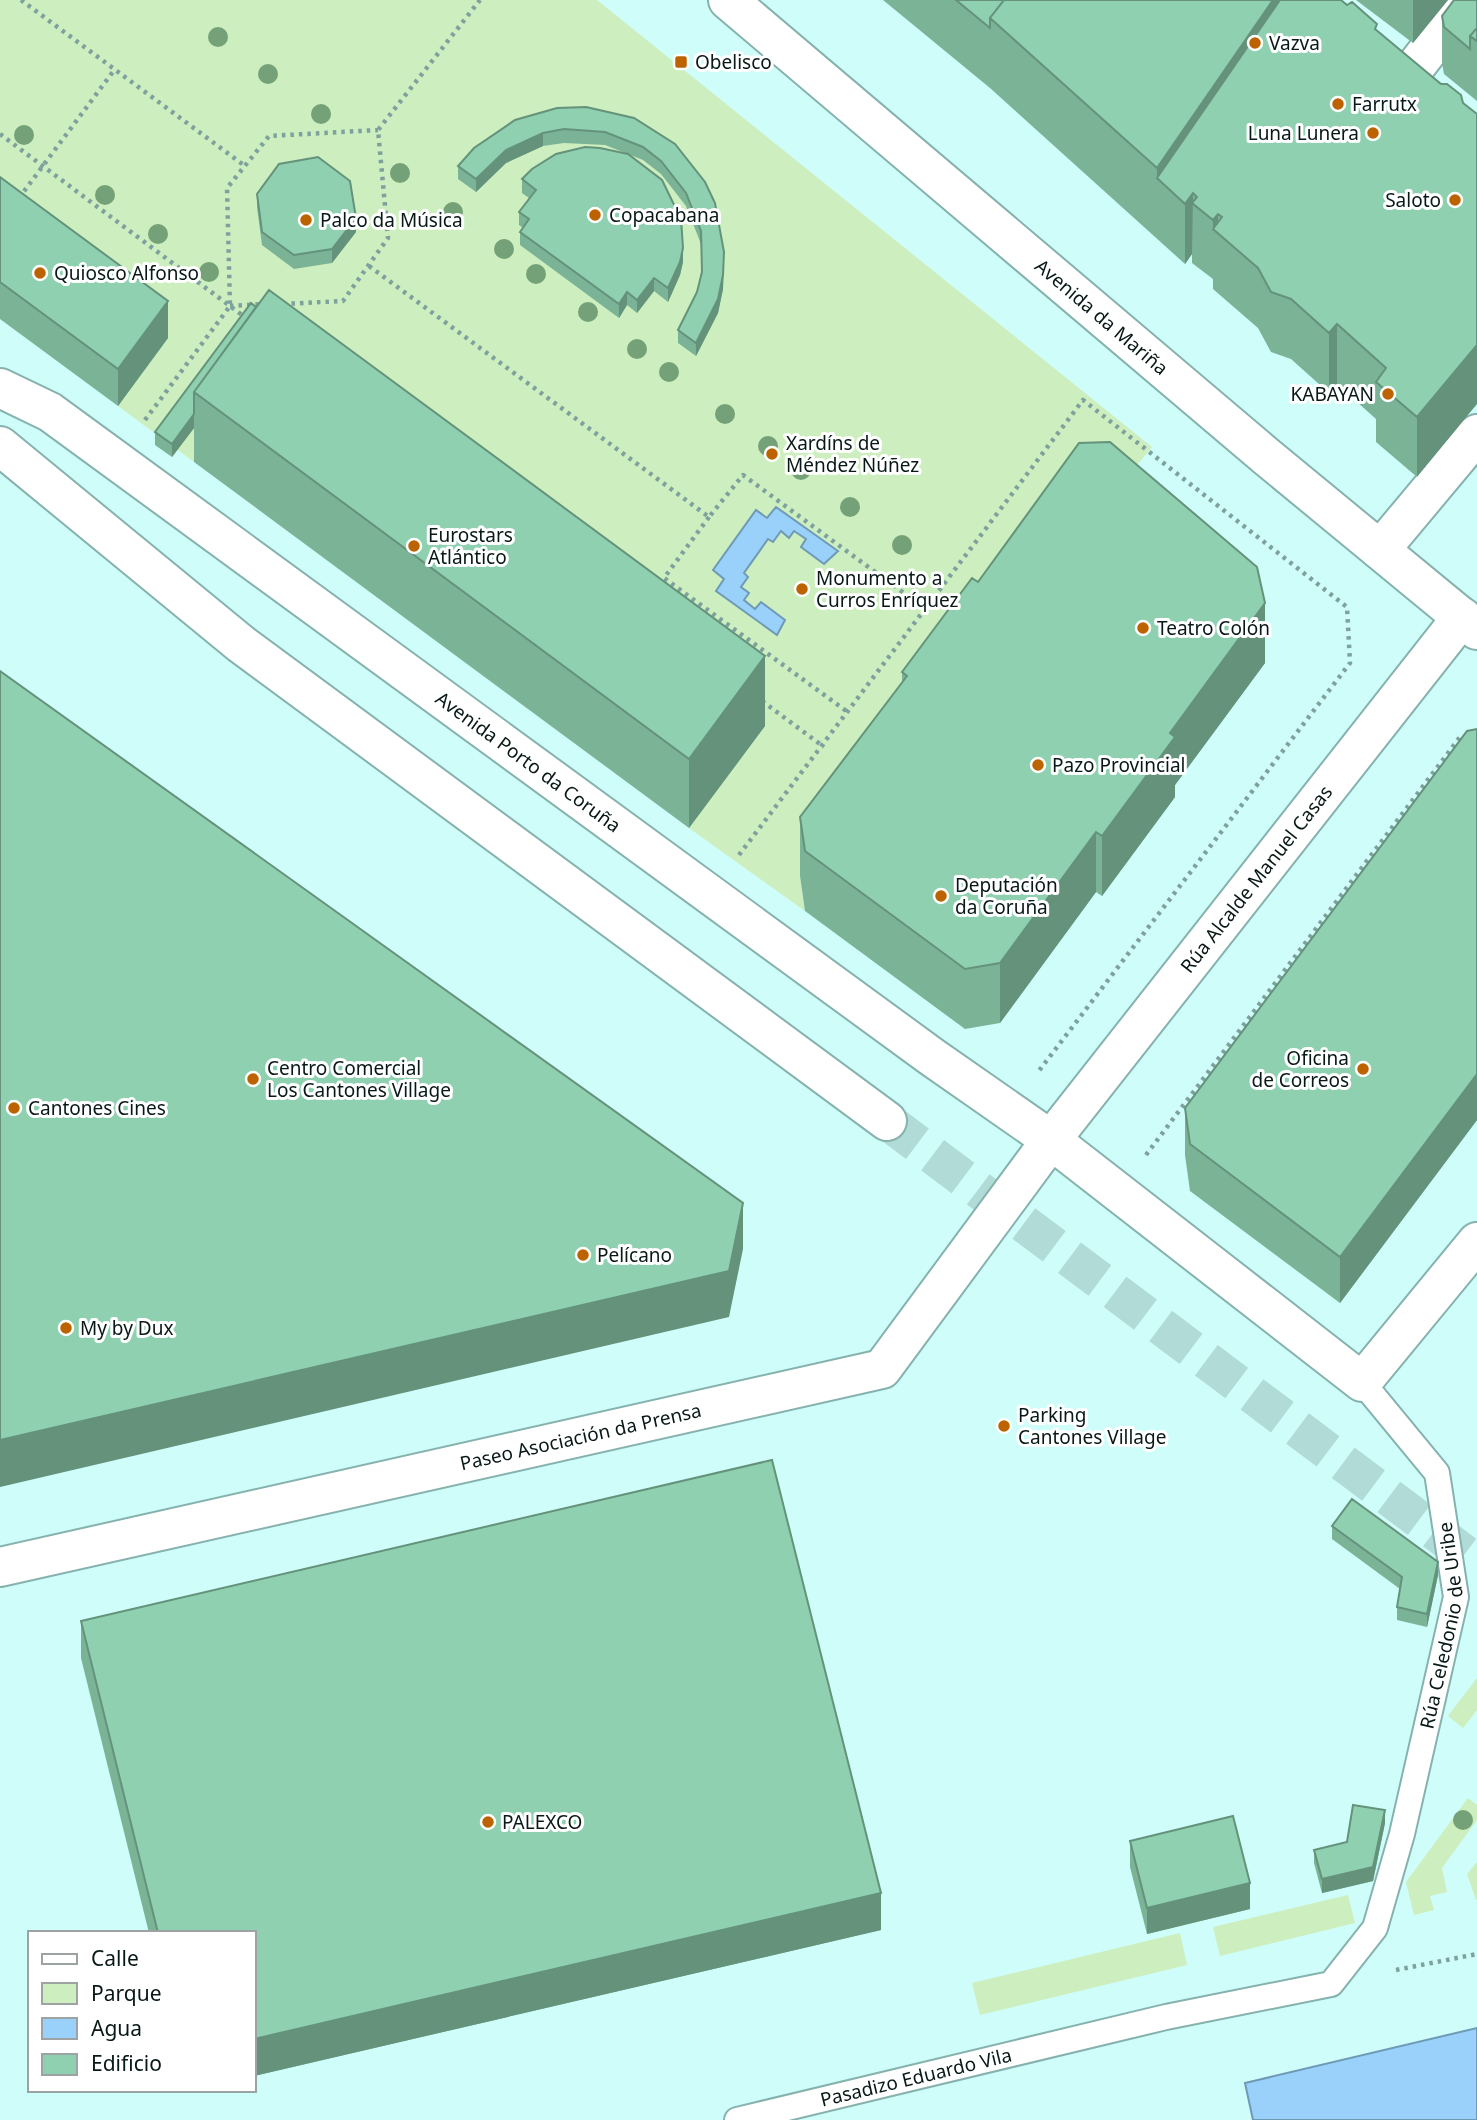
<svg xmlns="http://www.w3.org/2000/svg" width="1477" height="2120" viewBox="0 0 1477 2120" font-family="'Noto Sans',sans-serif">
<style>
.green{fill:#cdeebe}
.water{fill:#9ad1fa;stroke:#6e9ab6;stroke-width:2}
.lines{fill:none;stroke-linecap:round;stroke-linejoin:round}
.secondary-tunnel{stroke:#b1dbd7;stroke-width:38;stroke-dasharray:38 19;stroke-linecap:butt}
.service-casing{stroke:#86b2ae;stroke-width:28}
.pedestrian-casing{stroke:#86b2ae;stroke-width:42}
.minor-casing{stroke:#86b2ae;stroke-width:42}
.secondary-casing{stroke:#86b2ae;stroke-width:42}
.path{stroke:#7fa19e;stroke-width:4.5;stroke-dasharray:3.5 5;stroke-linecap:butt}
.service{stroke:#fff;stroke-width:24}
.pedestrian{stroke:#fff;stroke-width:38}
.minor{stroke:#fff;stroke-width:38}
.secondary{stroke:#fff;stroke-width:38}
.tree{fill:#74a177}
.wall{fill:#7bb397}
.shaded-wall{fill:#64927b}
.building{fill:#8fd0b0;stroke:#64927b;stroke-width:2}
.poi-dot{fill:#bc6300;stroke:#fff;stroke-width:2.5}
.labels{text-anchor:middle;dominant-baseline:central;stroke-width:6;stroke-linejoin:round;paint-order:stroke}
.poi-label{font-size:19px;fill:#071816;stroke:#fff;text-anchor:start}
.street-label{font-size:19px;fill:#071816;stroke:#fff}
</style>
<rect width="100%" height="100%" fill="#cffdf9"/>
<!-- green -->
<path class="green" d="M0,0H597L1152,447L800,876L805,911L689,828L764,726L269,360L194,462L118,406L168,338L0,214Z
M1477,1678V1710L1463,1728L1448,1716Z
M1468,1798L1477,1805V1820L1442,1868L1447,1892L1430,1896L1434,1910L1414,1915L1406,1882Z
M1477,1862V1900H1476L1467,1874Z
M1348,1895L1355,1923L1220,1956L1213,1927Z
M1180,1933L1187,1965L980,2015L972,1983Z"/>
<!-- water -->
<path class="water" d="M776,507L838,551L824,564L801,547L806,539L794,531L789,538L781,531L773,542L768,539L744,573L748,577L741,587L749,593L744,600L755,609L761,602L785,620L777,635L716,591L724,579L713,570L756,510L767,518Z
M1477,2028V2120H1253L1245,2083Z"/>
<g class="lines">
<!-- secondary-tunnel -->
<path class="secondary-tunnel" d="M887,1121L1477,1563"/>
<!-- service casing -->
<g class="service-casing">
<g id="service">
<path id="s1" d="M737,2120L1166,2017L1331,1984L1375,1928L1402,1834L1456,1597L1437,1473L1362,1382"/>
</g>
</g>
<!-- pedestrian casing -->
<g class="pedestrian-casing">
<g id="pedestrian">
<path d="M1406,79L1467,0"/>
<path d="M1380,550L1477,434"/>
<path id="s2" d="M0,1567L882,1369L1051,1140"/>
</g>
</g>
<!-- minor casing -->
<g class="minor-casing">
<g id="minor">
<path id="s3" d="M728,0L1267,457L1477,630"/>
<path id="s4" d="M0,388L50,412L932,1057L1051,1140L1362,1382L1477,1242"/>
<path id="s5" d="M1051,1140L1462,617"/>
</g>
</g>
<!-- secondary casing -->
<g class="secondary-casing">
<path id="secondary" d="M0,446L241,644L887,1121"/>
</g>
<!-- path -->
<path class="path" d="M21,0L245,166
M0,134L246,318
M19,198L115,69
M369,266L709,517L743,475L927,610
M283,304L343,301L388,238L378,130L480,0
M230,306L263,304
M145,420L230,306L227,188L269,136L378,130
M709,517L664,578L849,713
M762,701L824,747
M739,855L1083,400L1347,607L1350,663L1038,1072
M1146,1155L1460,737L1477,744
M1396,1970L1477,1954"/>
<!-- service -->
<use href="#service" class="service"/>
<!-- pedestrian -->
<use href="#pedestrian" class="pedestrian"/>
<!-- minor -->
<use href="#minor" class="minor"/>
<!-- secondary -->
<use href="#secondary" class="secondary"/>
</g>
<!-- trees -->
<g class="tree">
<circle cx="218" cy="37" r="10"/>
<circle cx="268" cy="74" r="10"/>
<circle cx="321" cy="114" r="10"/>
<circle cx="24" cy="135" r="10"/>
<circle cx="400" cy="173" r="10"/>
<circle cx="105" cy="195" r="10"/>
<circle cx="453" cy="212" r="10"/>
<circle cx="158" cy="234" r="10"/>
<circle cx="504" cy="249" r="10"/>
<circle cx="209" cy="272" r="10"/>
<circle cx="536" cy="274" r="10"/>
<circle cx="588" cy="312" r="10"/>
<circle cx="637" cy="349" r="10"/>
<circle cx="669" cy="372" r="10"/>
<circle cx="725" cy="414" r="10"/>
<circle cx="768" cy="446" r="10"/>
<circle cx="801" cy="470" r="10"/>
<circle cx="850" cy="507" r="10"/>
<circle cx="902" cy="545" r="10"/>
<circle cx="1463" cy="1820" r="10"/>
</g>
<!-- wall -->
<path class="wall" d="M883,0H1341L1441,84L1417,477L1376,442V419L1337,384L1329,393L1291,359L1271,352L1258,328L1213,289V279L1192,263V254L1185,264L990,88Z
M1356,0H1448L1413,43Z
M1477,0V101L1444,74L1442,63V16Z
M557,108L675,144L724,265L723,289L718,313L696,356L678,343V330L697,292L701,273V244L686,206L661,174L643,160L605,145L564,143L543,146L506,163L476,192L458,179V166Z
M0,177L168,338L118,406L0,319Z
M522,179L683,262L680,275L668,302L654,291L637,313L627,305L619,318L520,245V232L523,228L519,225V212L529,198L522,193Z
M257,194L356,232L332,263L294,269L262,245L257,207Z
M251,303L765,726L689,828L194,462V428L172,457L155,445V432Z
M978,582L1265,663L1175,785V797L1102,896L1096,892L1000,1023L965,1029L805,911L800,876V817L902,683V672Z
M1477,729V1120L1340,1303L1190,1191L1185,1155V1108Z
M1332,1526L1438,1575L1427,1627L1397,1620V1607L1400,1589L1332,1539Z
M81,1621L881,1930L254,2076V1933H149L81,1658Z
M1385,1823L1373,1881L1322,1893L1314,1863V1850L1347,1842Z
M1130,1841L1250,1909L1147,1934L1130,1867Z"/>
<!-- shaded-wall -->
<path class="shaded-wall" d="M1273,0H1303L1157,178V168Z
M1413,0H1448L1413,43Z
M543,133V146L506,163L476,192V179L506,150Z
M1193,193L1192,254L1185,264V204Z
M1218,214V233L1213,229V220Z
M356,218V232L332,263V249Z
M683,248V262L680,275L668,302V288Z
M724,252L723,289L718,313L696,356V343Z
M654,278V291L637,313V300Z
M627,292V305L619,318V304Z
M168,301V338L118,406V369Z
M1337,324V384L1329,393V333Z
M1477,345V404L1417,477V417Z
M194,414V428L172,457V444Z
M1265,603V663L1175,785V797L1102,896V836L1170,733Z
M765,656V726L689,828V759Z
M1096,832V892L1000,1023V963Z
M1477,1074V1120L1340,1303V1257Z
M743,1203V1249L729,1317L0,1487V1440Z
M1438,1562V1575L1427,1627V1614Z
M1385,1810V1823L1373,1881L1322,1893V1879Z
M1250,1883V1909L1147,1934V1908Z
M881,1893V1930L254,2076V2039Z"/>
<!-- building -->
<path class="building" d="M956,0H1004L990,18V28Z
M1004,0H1273L1157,168L990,18Z
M1280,0H1341L1347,5L1352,2L1377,24L1375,29L1441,84H1447L1461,95L1463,103L1477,114V345L1417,417L1376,382L1386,368L1337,324L1329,333L1291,299L1271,292L1258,268L1213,229L1222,217L1218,214L1213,220L1192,203L1197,197L1193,193L1185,204L1157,178Z
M1454,0H1477V28L1470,36V49L1444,27L1442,16Z
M1477,28V41L1470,36Z
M586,107L634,118L675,144L705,182L715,203L724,252L723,275L718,299L696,343L678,330L697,292L702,272L701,231L686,193L661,161L643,147L605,132L564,129L543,133L506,150L476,179L458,166L474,148L515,120L557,108Z
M585,147L600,148L628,154L662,180L681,219L683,248L680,262L668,288L654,278L637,300L627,292L619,304L520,232L529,219L519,212L536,190L522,179L532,169L556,154Z
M318,157L350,181L356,218L332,249L294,255L262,232L257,194L279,164Z
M0,177L168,301L118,369L0,282Z
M269,290L765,656L689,759L194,392Z
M251,303L256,307L194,392V414L172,444L155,432Z
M1110,442L1257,567L1265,603L1170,733L1175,737L1102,836L1096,832L1000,963L965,969L805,851L800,817L907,676L902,672L972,578L978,582L1079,443Z
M0,671L743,1203L729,1271L0,1440Z
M1477,729V1074L1340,1257L1190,1144L1185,1108L1467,731Z
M772,1460L881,1893L254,2039V1933H158L81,1621Z
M1352,1499L1438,1562L1427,1614L1397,1607L1402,1577L1332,1526Z
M1353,1805L1385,1810L1373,1867L1322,1879L1314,1850L1347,1842Z
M1233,1816L1250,1883L1147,1908L1130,1841Z"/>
<!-- markers -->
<g class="poi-dot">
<circle cx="1255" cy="43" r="7"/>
<rect x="674" y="55" width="14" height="14" rx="3.5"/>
<circle cx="1338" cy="104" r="7"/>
<circle cx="1373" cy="133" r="7"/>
<circle cx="1455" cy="200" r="7"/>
<circle cx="595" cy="215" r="7"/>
<circle cx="306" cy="220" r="7"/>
<circle cx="40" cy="273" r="7"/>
<circle cx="1388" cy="394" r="7"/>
<circle cx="772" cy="454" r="7"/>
<circle cx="414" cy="546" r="7"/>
<circle cx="802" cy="589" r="7"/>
<circle cx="1143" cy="628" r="7"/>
<circle cx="1038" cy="765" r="7"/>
<circle cx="941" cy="896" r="7"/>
<circle cx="1363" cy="1069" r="7"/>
<circle cx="253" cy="1079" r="7"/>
<circle cx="14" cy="1108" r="7"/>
<circle cx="583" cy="1255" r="7"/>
<circle cx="66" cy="1328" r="7"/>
<circle cx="1004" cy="1426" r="7"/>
<circle cx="488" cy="1822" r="7"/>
</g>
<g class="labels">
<!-- poi labels -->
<g class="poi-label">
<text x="1269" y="43">Vazva</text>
<text x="695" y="62">Obelisco</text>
<text x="1352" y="104">Farrutx</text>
<text x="1359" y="133" text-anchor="end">Luna Lunera</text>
<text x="1441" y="200" text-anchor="end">Saloto</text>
<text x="609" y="215">Copacabana</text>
<text x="320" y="220">Palco da Música</text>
<text x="54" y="273">Quiosco Alfonso</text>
<text x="1374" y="394" text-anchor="end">KABAYAN</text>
<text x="786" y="443">Xardíns de<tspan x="786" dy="22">Méndez Núñez</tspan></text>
<text x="428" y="535">Eurostars<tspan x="428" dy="22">Atlántico</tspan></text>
<text x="816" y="578">Monumento a<tspan x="816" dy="22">Curros Enríquez</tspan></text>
<text x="1157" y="628">Teatro Colón</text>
<text x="1052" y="765">Pazo Provincial</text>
<text x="955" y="885">Deputación<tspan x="955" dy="22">da Coruña</tspan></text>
<text x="1349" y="1058" text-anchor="end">Oficina<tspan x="1349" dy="22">de Correos</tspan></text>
<text x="267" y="1068">Centro Comercial<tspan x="267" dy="22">Los Cantones Village</tspan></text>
<text x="28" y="1108">Cantones Cines</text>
<text x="597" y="1255">Pelícano</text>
<text x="80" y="1328">My by Dux</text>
<text x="1018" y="1415">Parking<tspan x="1018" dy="22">Cantones Village</tspan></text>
<text x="502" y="1822">PALEXCO</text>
</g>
<!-- street labels -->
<g class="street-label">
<text stroke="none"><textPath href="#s3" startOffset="490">Avenida da Mariña</textPath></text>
<text stroke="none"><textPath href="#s4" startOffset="648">Avenida Porto da Coruña</textPath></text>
<text stroke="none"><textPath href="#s5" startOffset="332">Rúa Alcalde Manuel Casas</textPath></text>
<text stroke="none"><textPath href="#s2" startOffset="595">Paseo Asociación da Prensa</textPath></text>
<text stroke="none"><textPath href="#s1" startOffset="992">Rúa Celedonio de Uribe</textPath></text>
<text stroke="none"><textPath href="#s1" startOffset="184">Pasadizo Eduardo Vila</textPath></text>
</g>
</g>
<!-- legend -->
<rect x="28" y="1931" width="228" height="161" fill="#ffffff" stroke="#9ca3a2" stroke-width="2"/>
<rect x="42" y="1954" width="35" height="10" fill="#ffffff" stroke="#9ca3a2" stroke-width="2"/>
<text x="91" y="1966" font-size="21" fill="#071816">Calle</text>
<rect x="42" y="1983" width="35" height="21" fill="#cdeebe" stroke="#9ca3a2" stroke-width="2"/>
<text x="91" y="2001" font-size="21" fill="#071816">Parque</text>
<rect x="42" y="2018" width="35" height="21" fill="#9ad1fa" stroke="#9ca3a2" stroke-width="2"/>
<text x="91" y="2036" font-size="21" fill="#071816">Agua</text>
<rect x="42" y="2054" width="35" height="21" fill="#8fd0b0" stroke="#9ca3a2" stroke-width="2"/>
<text x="91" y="2071" font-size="21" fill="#071816">Edificio</text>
</svg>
